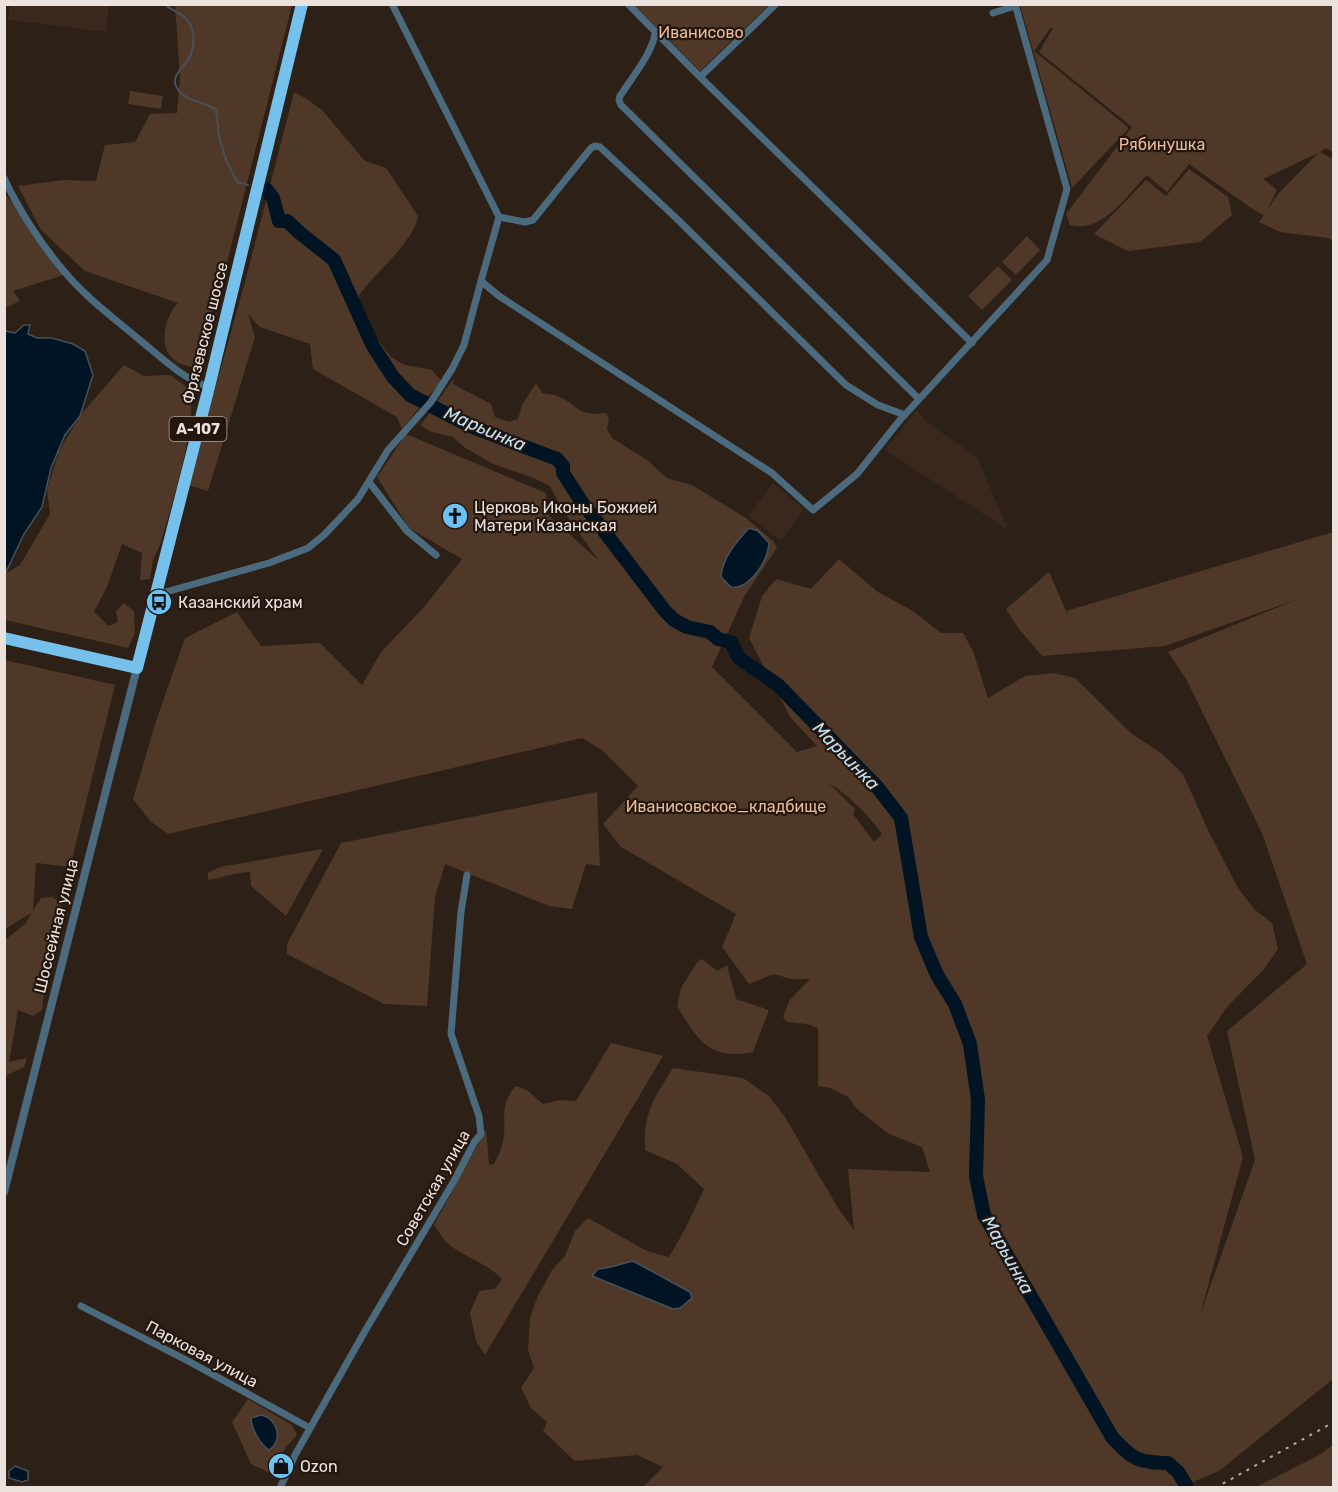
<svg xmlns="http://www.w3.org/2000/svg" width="1338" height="1492" viewBox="0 0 1338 1492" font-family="Rubik,sans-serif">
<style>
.built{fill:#39281b}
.green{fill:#4f3827;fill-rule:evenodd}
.water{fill:#001423;stroke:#46525b;stroke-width:1.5}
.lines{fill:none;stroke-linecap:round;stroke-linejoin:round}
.stream{stroke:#46525b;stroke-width:2}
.river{stroke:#001423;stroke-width:14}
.minor{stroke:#4b6a7d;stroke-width:7}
.tertiary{stroke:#4b6a7d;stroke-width:8}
.trunk{stroke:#76c0ec;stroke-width:12}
.rail{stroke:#b7ada7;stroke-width:2;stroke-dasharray:3 6;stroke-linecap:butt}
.labels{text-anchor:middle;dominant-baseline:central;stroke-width:4.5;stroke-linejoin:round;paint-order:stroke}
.shield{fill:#22160e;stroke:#afa59f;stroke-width:1.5}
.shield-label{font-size:15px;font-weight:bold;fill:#ebe2dd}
.park-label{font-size:16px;fill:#eebc99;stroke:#22160e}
.street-label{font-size:16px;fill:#ebe2dd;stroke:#22160e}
.poi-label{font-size:16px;fill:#ebe2dd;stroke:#22160e;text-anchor:start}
.water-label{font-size:18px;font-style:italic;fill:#c2e2f7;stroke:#22160e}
</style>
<rect width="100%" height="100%" fill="#2c2017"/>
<!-- built -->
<path class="built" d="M10,4L109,5L106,32L8,20Z
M916,410L928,423L977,457L1008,530L885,450Z
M773,483L804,509L781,541L748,516Z"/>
<!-- green -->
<path class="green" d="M175,5H292L216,306L211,314L214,321C204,339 215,355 194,368C187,366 179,364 173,359C157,344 166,315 178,303L85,271L41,230L18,186L63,180L96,181L105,145L135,142L150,114L177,113L180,77Z
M634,5H769L700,71Z
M1020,5H1333V152L1326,148L1320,152L1333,159V241L1328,238L1280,232L1259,222L1264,215L1254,210L1189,164L1167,192L1147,175C1127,195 1103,234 1070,225L1066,214L1132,127L1039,52L1053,28L1051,27L1034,51L1129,128L1072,188ZM1318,153L1279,193L1267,210L1277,190L1263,179Z
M130,91L163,96L161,109L128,104Z
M294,92L307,99L323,111L365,161L386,168L418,216C413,243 375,273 359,295L362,319L391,357L405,365L432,370L441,381L402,429L397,417L313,369L310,344L260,327L248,314L255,337L208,491L188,485L246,278Z
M1189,169L1228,197L1232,215L1200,242L1128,251L1094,234L1146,180L1166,196Z
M4,192L64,275L13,291L20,301L5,308Z
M1027,236L1040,250L1016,275L1002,262Z
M998,266L1012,280L982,310L968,296Z
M124,365L144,376L170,375C175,379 185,384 188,390C202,412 168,517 160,545L153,560L150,579L140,580L142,553L122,544L107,587L94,612L109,626L118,622L116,611L124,603L134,611L135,633L128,648L5,620V574L20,565L50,514L47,490L59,451L82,413Z
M454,378L453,384L491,404L495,417L509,422L518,419L522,405L536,383L542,393C547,394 553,394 557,396C579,404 575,417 606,413L609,418L607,429L612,438L647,460L667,478L692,485L746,518L773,541L777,548L745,595L712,667L797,752L817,746L790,717L749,638L762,596L776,579L811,589L839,559L878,592L913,611L941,633H963L973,651L988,698L1025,676L1054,673L1075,678L1132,734L1161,753L1183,774L1209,832L1238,888L1254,909L1272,923L1278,949L1264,969L1227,1007L1207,1036L1243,1157L1200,1315L1255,1160L1227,1031L1307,964L1262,833L1186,679L1168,652L1298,599L1165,646L1042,656L1019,629L1006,609L1049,572L1066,611L1333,532V1379L1219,1471L1181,1487L642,1488L663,1467L637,1455L575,1461L543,1431L547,1422L531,1408L521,1388L534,1368L528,1350L530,1318L537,1298L552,1270L565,1256L575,1231L588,1218L647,1251L669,1257L685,1229L704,1189L677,1164L645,1150C643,1113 654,1098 673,1068L743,1078L769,1096L785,1117L838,1208L854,1230L848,1169L930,1172L922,1147L889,1134L857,1109L848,1097L830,1088L818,1086V1028L807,1024L787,1022L783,1017L789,1001L810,979H791L774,974L749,984L722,947L736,914L621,847L603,824L638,786L602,750L582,738L168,834L150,821L133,799L156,721L185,638L237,612L261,646L320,643L362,685L381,652L424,607L462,559L409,528L377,477L406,434L546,493L548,515L599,561L562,509L550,486L531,477L493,464L464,447L453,437L429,431L421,425ZM828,782C849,796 868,814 882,834L874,842L853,814L855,809Z
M5,660L115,685L70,867L36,863L33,912L5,929Z
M597,792L600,866L586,864L572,909L549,906L445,864L435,897L427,1006L384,1004L287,954V944L341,843Z
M323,849L286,916L251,886L250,872C236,872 223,878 208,880V873L220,867Z
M52,897L61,903C64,941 45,973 42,1010L33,1016L18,1010L9,1062L27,1058L24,1067L7,1075L5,1080V940L25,924L41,898Z
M702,959L717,971L727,965L736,999L769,1010L753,1052C709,1061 697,1039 677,1006L681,988L698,961Z
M611,1043L663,1056L485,1355L476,1341L470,1313L479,1291L495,1289L502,1279C486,1262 462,1257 445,1241C441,1236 438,1230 434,1225L486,1129L489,1165L494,1164C496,1159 500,1152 502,1146C509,1122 496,1109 516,1086L527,1090L543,1104L559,1100L576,1101Z
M248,1399L292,1425L297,1435L286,1447L270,1473L251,1464L232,1422Z
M1333,1445V1487H1256L1319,1455Z"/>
<!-- water -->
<path class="water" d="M24,325H30L28,334L37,338H52L73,344L85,351L93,375L80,416L65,435L51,468L42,507L24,534L5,574V331L15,333Z
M749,528L758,531L769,543C768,560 750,590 731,587L721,577C722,558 737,541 749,528Z
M633,1261L690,1292L692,1298L680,1308L673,1309L592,1276L598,1269C613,1268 619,1264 633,1261Z
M261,1415C277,1418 284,1440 269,1450C260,1444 251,1428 251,1418Z
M15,1466L28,1471V1480L22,1482L9,1478V1471Z"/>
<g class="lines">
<!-- stream -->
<path class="stream" d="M165,4C171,11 181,12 187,20C196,30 195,48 188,60C182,70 168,77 179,91C188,102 206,102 216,110L219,136L226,160L237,182L248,185
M1186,1485L1188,1488"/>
<!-- river -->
<path class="river" d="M266,189L273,198L279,221H287L300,233L334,260L373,346L393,377L410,395L470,426L557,459L563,466V473L581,501L665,611L674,620L687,627L710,632L718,639L731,642L739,658L778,685L878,788L901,818L921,937L937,975L955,1004L970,1044L978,1100L976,1176L984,1215L1112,1437C1133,1460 1137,1462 1168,1463L1178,1472L1186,1485"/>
<!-- minor -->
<path class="minor" d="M392,4L499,217L481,281
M628,4L700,77L972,343
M993,13L1015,6
M655,33C653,52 631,79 620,96L619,100L621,105L919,399
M700,77L776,4
M4,178C18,209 41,244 63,270C85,297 115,319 141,341C163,359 182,378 209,387
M499,217L525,222L533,220L591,148L595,146L600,147L675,217L846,385L878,405L905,415
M369,482L407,531L436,555
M155,595L269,563L308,548L324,535L358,499L388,450L431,402L452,369L464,345L481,281L499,296L772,473L813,510L857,474L900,420L1047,260L1067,189L1015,4
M81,1306L190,1362L310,1428
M280,1488L295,1455L365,1331L454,1181L475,1141L481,1134L479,1116L451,1034L461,912L467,875"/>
<!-- tertiary -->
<path class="tertiary" d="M4,1192L137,668"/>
<!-- trunk -->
<path class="trunk" d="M4,638L137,668L209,387L302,4"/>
<!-- rail -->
<path class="rail" d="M1215,1488L1334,1422"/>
</g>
<!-- icons -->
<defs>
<g id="church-disc" transform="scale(1.35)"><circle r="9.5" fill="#6ec2f3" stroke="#22160e"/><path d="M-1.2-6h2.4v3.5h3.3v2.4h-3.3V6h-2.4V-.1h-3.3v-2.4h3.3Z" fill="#111"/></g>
<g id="bus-disc" transform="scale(1.35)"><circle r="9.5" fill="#6ec2f3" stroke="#22160e"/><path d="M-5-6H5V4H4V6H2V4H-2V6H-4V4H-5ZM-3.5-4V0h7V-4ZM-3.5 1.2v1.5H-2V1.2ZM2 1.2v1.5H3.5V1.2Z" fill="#111"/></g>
<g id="shop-disc" transform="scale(1.35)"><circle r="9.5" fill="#6ec2f3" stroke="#22160e"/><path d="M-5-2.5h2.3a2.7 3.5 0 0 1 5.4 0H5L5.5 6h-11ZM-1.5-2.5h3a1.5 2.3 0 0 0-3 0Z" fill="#111"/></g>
</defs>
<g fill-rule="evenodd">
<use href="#church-disc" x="455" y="516"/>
<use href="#bus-disc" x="159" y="602"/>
<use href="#shop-disc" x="281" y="1466"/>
</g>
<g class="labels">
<!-- shield labels -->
<rect class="shield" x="169.5" y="417" width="57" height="24" rx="4.5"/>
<g class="shield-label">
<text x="198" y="429">А-107</text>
</g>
<!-- park labels -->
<g class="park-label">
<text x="701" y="32">Иванисово</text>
<text x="1162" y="144">Рябинушка</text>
<text x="726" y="806">Иванисовское_кладбище</text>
</g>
<!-- street labels -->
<g class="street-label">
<text transform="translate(205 333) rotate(-76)">Фрязевское шоссе</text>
<text transform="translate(56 926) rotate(-76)">Шоссейная улица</text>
<text transform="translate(433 1188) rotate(-60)">Советская улица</text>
<text transform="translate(202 1354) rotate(28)">Парковая улица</text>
</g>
<!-- poi labels -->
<g class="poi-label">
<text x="474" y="507">Церковь Иконы Божией<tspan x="474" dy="18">Матери Казанская</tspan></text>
<text x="178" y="602">Казанский храм</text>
<text x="300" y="1466">Ozon</text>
</g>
<!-- water labels -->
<g class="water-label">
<text transform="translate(485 429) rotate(23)">Марьинка</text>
<text transform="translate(846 756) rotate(46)">Марьинка</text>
<text transform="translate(1008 1255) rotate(61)">Марьинка</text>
</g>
</g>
<!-- border -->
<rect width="1338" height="1492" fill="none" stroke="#ebe2dd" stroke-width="12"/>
</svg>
